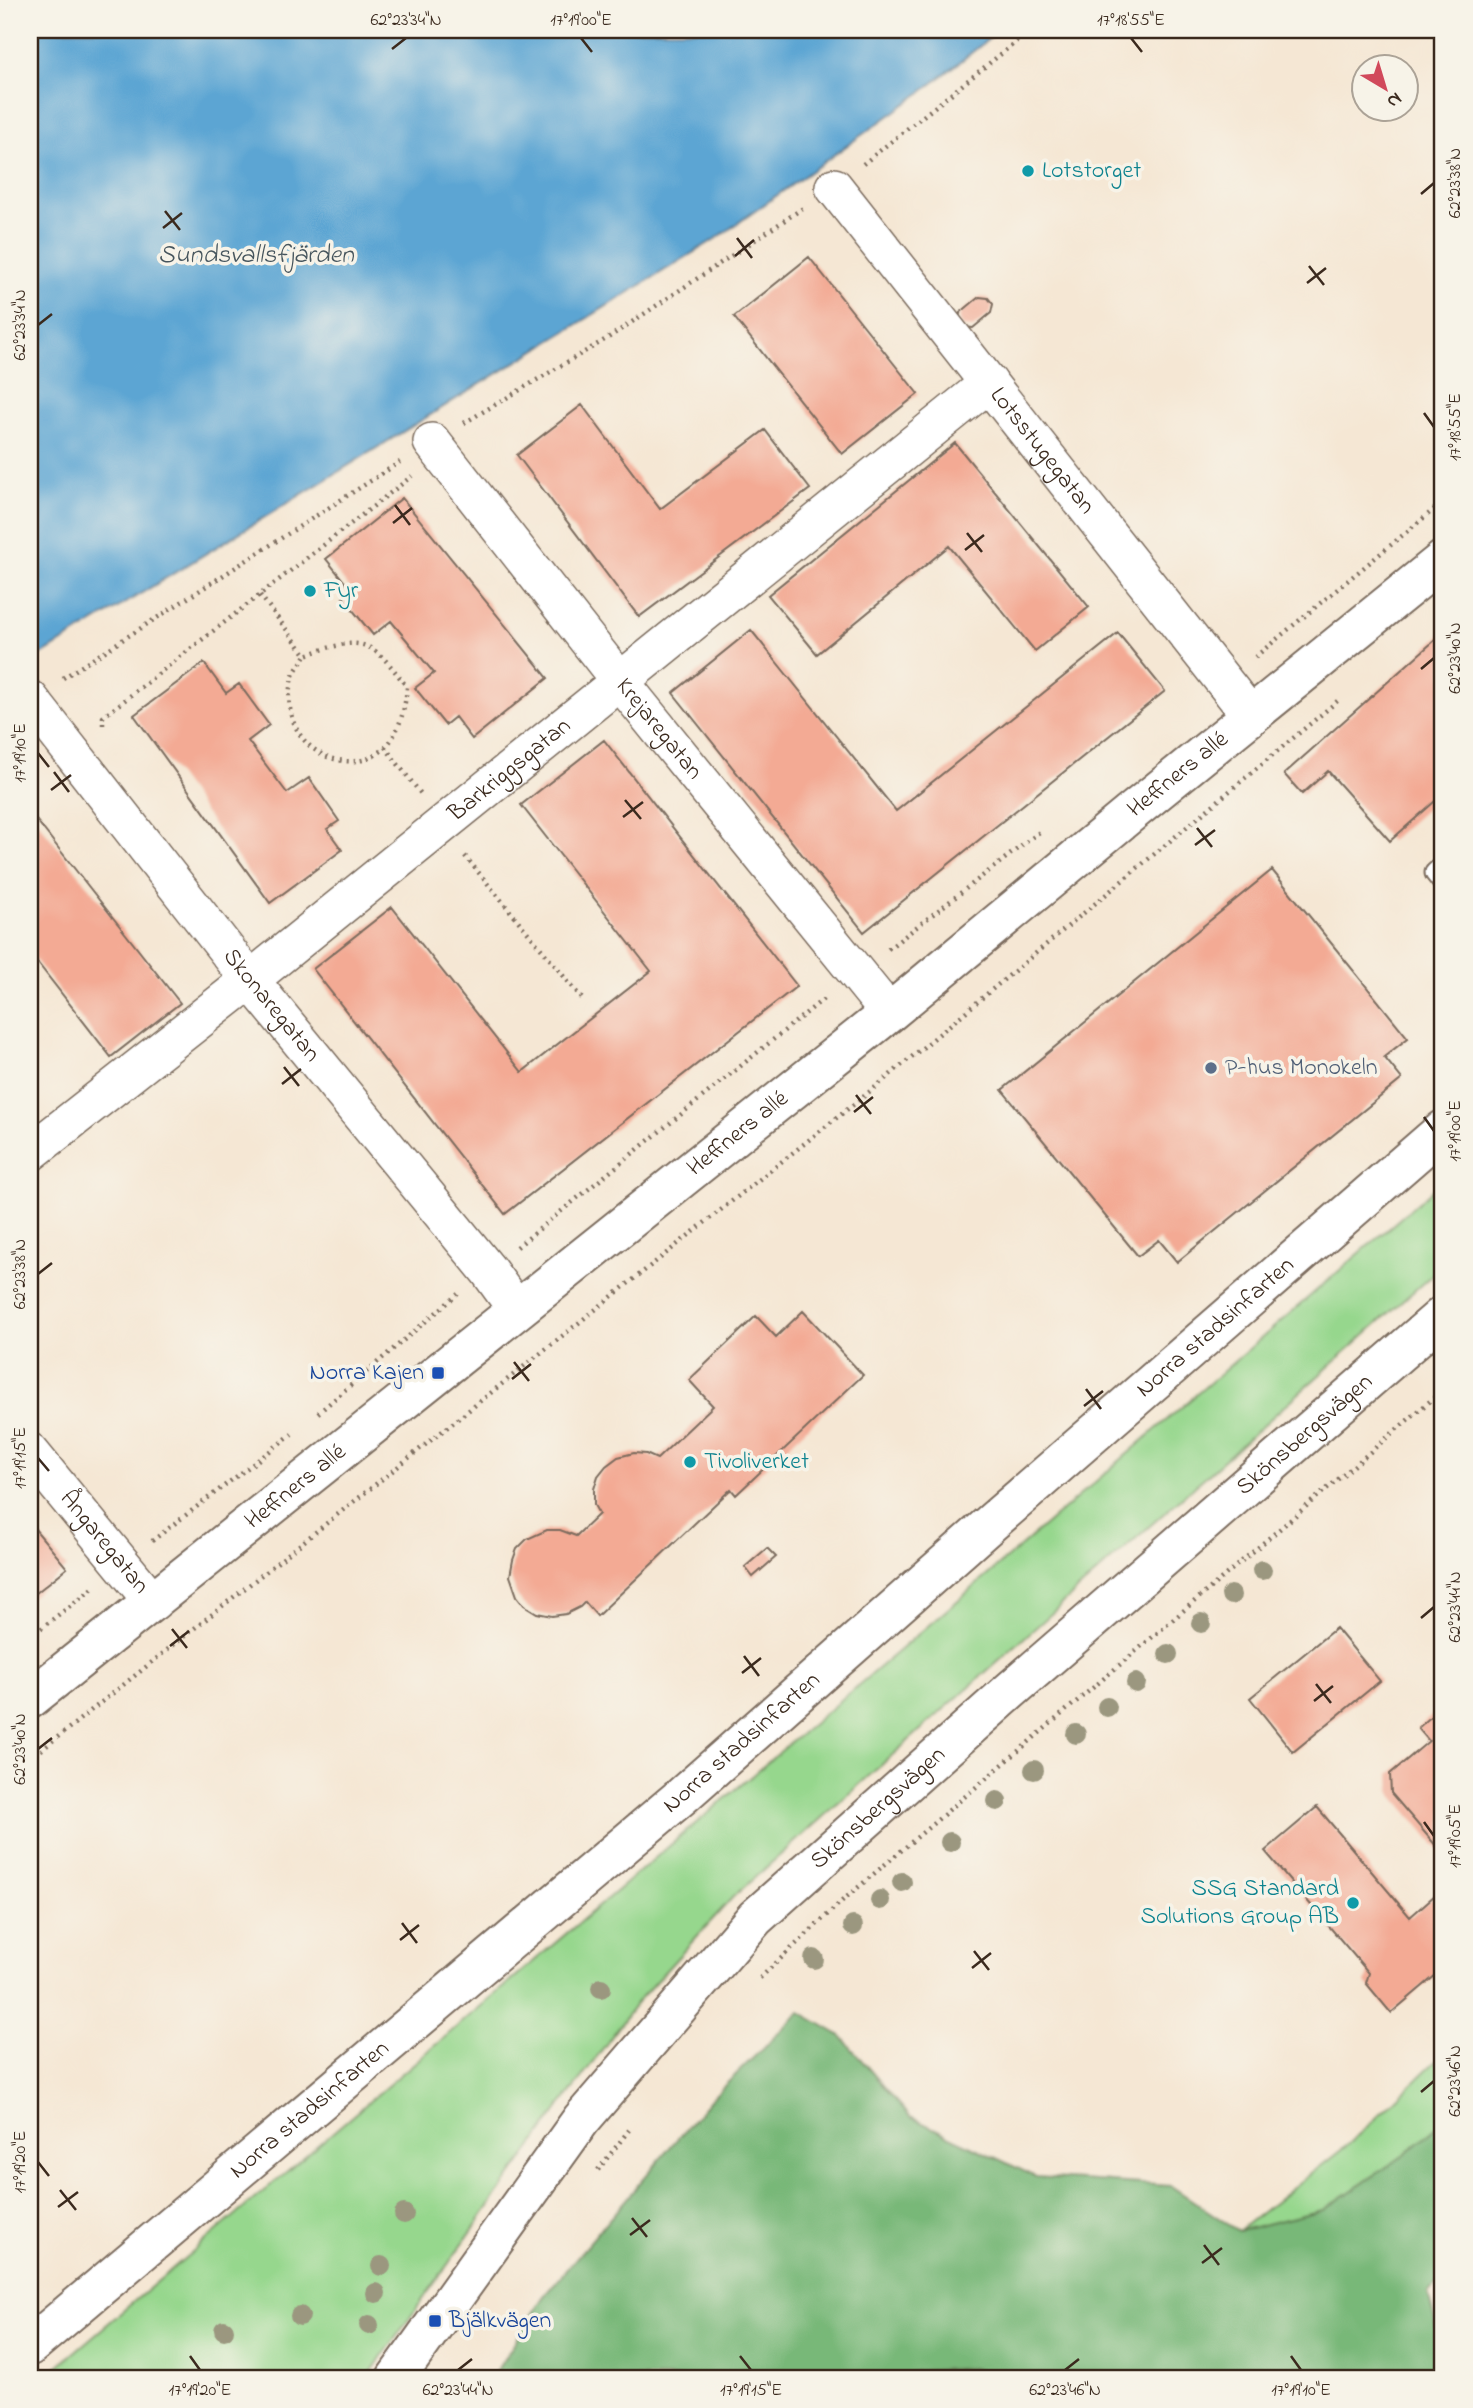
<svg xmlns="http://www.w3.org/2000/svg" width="1473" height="2408" viewBox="0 0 1473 2408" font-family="'Indie Flower',sans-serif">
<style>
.green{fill:#96d78d;stroke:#688056;stroke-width:2}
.forest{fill:#78b878;stroke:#5a714b;stroke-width:2}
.water{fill:#5ba5d3;stroke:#4b6878;stroke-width:2}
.building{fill:#f3aa94}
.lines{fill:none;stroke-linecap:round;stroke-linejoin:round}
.lane-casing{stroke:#7c6c5e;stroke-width:23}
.street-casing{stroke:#7c6c5e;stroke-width:40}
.secondary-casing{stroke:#7c6c5e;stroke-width:42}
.path{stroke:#7c6c5e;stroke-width:4.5;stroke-dasharray:2 5;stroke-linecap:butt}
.lane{stroke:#fff;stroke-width:19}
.street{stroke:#fff;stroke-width:37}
.secondary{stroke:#fff;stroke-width:38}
.tree{fill:#9b977f}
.ticks{fill:none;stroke:#3b2a1e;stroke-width:2.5}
.culture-dot{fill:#0f9aa8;stroke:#f7f3e8;stroke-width:2.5}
.service-dot{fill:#5c6f8a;stroke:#f7f3e8;stroke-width:2.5}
.transit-dot{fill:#1a4fb4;stroke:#f7f3e8;stroke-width:2.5}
.labels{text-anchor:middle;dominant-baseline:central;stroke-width:7;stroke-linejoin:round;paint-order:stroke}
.culture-label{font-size:24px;fill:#0d838f;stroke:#f7f3e8;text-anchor:start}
.street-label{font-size:24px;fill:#3b2a1e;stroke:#f7f3e8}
.service-label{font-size:24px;fill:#4e5e75;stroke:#f7f3e8;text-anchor:start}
.transit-label{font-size:24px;fill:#164399;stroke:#f7f3e8;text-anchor:end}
.water-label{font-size:26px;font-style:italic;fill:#46555d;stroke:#f7f3e8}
.neatline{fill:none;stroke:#3b2a1e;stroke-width:2.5}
.ticks-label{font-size:18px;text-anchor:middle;fill:#3b2a1e}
</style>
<rect width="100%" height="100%" fill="#f7f3e8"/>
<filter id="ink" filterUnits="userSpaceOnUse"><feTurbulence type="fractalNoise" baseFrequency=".0143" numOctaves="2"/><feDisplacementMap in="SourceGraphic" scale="14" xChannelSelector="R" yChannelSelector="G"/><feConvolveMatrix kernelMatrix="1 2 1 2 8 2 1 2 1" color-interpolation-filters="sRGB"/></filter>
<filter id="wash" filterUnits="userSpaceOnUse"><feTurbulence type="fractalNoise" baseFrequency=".00686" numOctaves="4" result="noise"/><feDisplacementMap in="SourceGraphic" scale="28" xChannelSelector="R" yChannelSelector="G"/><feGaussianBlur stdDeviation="1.57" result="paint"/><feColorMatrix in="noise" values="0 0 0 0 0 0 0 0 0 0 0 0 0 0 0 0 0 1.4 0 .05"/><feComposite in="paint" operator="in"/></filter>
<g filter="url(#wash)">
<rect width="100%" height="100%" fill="#f5e7d4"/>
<!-- green -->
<path class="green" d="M1443,1181V1265L733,1897L637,2002L560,2107L367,2378H44L983,1579Z
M1443,2054V2122L1406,2154L1323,2210L1238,2231L1349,2144Z
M973,2368L997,2378H878L919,2371Z"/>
<!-- forest -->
<path class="forest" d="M800,2012L841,2036L910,2117L1036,2177L1171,2186L1238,2231L1323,2210L1406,2154L1443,2122V2278L1428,2293L1436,2327L1443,2336V2378H997L973,2368L919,2371L878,2378H492L543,2297L711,2099Z"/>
<!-- water -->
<path class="water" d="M30,30H1000L922,92L717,238L30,662Z"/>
<g id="blocks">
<!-- building -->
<path class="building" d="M809,257L918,394L842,454L734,317Z
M979,297L988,298L993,304L991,313L973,328L963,327L959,322L960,313Z
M582,405L660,509L765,430L810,489L639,617L517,455Z
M955,443L1089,607L1035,651L949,546L817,654L768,595Z
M402,498L548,678L472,739L455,717L445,725L415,688L434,673L391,621L373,635L343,598L352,591L326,559Z
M751,630L896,811L1118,633L1165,691L864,932L673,693Z
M1443,633V794L1390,841L1328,771L1302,794L1284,774Z
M204,663L226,693L239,684L269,725L248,741L287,793L309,778L339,821L327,829L342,850L270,903L134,715Z
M604,740L797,986L505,1214L313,969L392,907L522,1072L651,971L521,805Z
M30,812L180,1003L111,1057L30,953Z
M1272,870L1408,1038L1384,1057L1402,1079L1177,1262L1159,1240L1138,1256L1002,1090Z
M803,1311L863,1375L736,1495L731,1489L597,1616L585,1602L580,1607L566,1614L552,1616L537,1613L524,1605L517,1596L510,1576L513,1560L517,1549L527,1539L547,1530H560L576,1536L599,1514L594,1505V1489L598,1476L606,1466L618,1457L634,1453L646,1454L657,1459L713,1406L689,1380L756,1316L776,1337Z
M30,1523L67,1568L30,1598Z
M767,1548L776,1557L753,1577L745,1567Z
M1336,1628L1380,1681L1293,1752L1250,1698Z
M1443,1706V1854L1391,1793L1390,1774L1429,1741L1418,1728Z
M1317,1807L1410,1917L1443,1888V1969L1391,2013L1366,1983L1369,1973L1265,1851Z"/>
</g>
</g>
<g filter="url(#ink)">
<use href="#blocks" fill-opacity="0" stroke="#7c6c5e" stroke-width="2"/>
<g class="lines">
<!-- lane casing -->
<g class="lane-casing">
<path id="lane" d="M1443,866L1435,873L1443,883"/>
</g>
<!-- street casing -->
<g class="street-casing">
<g id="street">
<path id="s1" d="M834,187L1251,716"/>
<path id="s2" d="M432,442L619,680L889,1013"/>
<path id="s3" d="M30,699L250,980L488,1270L517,1310"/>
<path id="s4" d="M30,1153L250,980L989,383"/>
<path id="s5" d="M30,1452L153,1602"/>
</g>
</g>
<!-- secondary casing -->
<g class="secondary-casing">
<g id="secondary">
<path id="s6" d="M30,1699L889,1013L1132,812L1443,560"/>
<path id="s7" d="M30,2346L682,1796L991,1523L1443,1130"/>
<path id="s8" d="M396,2378L581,2120L755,1918L1010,1691L1443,1315"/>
</g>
</g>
<!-- path -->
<path class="path" d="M863,164L1031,30
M464,423L608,338L803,208
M260,595L306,655C302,662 295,670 292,678C281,718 304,757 345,761C356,762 368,760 377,754C398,741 405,710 407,687C371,639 364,635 306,655
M1255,657L1443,502
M63,678L400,462
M103,725V717L412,476
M385,747L421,794
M465,856L584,1001
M888,949L1042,830
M517,1247L826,997
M318,1413L458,1294
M152,1541L292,1434
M30,1637L93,1588
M30,1759L878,1085L1341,698
M760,1978L842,1901L1443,1390
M598,2170L629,2130"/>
<!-- lane -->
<use href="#lane" class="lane"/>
<!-- street -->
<use href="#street" class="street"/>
<!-- secondary -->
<use href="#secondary" class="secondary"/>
</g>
<!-- trees -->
<g class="tree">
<circle cx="1262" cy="1570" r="10"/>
<circle cx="1231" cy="1595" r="10"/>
<circle cx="1201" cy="1623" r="10"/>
<circle cx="1168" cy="1654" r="10"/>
<circle cx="1136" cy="1683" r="10"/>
<circle cx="1107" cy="1707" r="10"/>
<circle cx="1076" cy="1734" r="10"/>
<circle cx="1034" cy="1770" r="10"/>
<circle cx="997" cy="1801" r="10"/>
<circle cx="950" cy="1842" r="10"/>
<circle cx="902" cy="1882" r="10"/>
<circle cx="880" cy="1900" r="10"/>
<circle cx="853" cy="1926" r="10"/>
<circle cx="814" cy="1959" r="10"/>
<circle cx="601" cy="1988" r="10"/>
<circle cx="404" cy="2214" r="10"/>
<circle cx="381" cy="2266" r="10"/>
<circle cx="376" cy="2293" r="10"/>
<circle cx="300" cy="2316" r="10"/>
<circle cx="369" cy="2325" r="10"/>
<circle cx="224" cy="2330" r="10"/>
</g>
</g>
<!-- ticks -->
<path class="ticks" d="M581,38L592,52M1131,38L1142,52M392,49L406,38M1421,194L1434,183M165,211L180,230M163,228L182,213M737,238L752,258M735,256L754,240M1309,266L1324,285M1307,283L1326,268M38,325L52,314M1424,413L1434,427M395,505L410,525M393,523L412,508M967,533L982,552M965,550L984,535M1421,669L1434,658M38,753L49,767M54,772L69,792M51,790L71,775M625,800L641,819M623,817L643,802M1197,828L1212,847M1195,845L1215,830M284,1067L299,1086M282,1084L301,1069M856,1095L871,1114M854,1112L873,1097M1424,1117L1434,1131M38,1274L52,1263M514,1362L529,1381M512,1379L531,1364M1086,1389L1101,1409M1084,1406L1103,1391M38,1458L49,1471M1421,1618L1434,1607M172,1629L187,1648M170,1646L189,1631M744,1656L759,1676M742,1673L761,1658M1316,1684L1331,1703M1314,1701L1333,1686M38,1749L52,1738M1424,1822L1434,1836M402,1923L417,1943M400,1940L419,1925M974,1951L989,1970M972,1968L991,1953M1421,2092L1434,2081M38,2162L49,2176M60,2190L76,2210M58,2207L78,2192M632,2218L647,2237M630,2235L650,2220M1204,2245L1219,2265M1202,2263L1222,2248M190,2356L200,2370M740,2356L751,2370M1291,2356L1301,2370M458,2370L472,2359M1065,2370L1079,2359"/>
<!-- markers -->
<g class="culture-dot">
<circle cx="1028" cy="171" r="7"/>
<circle cx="310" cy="591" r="7"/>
<circle cx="690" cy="1462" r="7"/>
<circle cx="1353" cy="1903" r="7"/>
</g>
<circle class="service-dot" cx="1211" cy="1068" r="7"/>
<g class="transit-dot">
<rect x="431" y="1366" width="14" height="14" rx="3.5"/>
<rect x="428" y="2314" width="14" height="14" rx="3.5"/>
</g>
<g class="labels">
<!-- culture labels -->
<g class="culture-label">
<text x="1042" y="171">Lotstorget</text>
<text x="324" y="591">Fyr</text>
<text x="704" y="1462">Tivoliverket</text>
<text x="1339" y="1889" text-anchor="end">SSG Standard<tspan x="1339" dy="28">Solutions Group AB</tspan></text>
</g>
<!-- street labels -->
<g class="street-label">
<text stroke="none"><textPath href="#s1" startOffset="336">Lotsstugegatan</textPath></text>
<text stroke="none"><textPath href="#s2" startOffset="366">Krejaregatan</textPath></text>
<text stroke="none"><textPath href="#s4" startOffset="614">Barkriggsgatan</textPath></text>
<text stroke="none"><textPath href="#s6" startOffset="1474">Heffners allé</textPath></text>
<text stroke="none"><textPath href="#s3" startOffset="390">Skonaregatan</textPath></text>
<text stroke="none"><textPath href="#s6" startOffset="906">Heffners allé</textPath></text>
<text stroke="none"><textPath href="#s7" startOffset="1563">Norra stadsinfarten</textPath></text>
<text stroke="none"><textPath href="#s8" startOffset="1316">Skönsbergsvägen</textPath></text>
<text stroke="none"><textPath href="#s6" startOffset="340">Heffners allé</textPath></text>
<text stroke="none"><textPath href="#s5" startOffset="117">Ångaregatan</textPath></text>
<text stroke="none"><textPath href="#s7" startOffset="933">Norra stadsinfarten</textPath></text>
<text stroke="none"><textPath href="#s8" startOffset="749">Skönsbergsvägen</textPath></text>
<text stroke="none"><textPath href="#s7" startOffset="366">Norra stadsinfarten</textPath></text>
</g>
<!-- service labels -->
<g class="service-label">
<text x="1225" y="1068">P-hus Monokeln</text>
</g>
<!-- transit labels -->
<g class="transit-label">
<text x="424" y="1373">Norra Kajen</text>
<text x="449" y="2321" text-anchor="start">Bjälkvägen</text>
</g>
<!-- water labels -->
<g class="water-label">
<text x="256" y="256">Sundsvallsfjärden</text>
</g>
</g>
<!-- margin -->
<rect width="1473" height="2408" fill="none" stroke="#f7f3e8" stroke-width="77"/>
<!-- north arrow -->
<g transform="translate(1385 88) rotate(142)"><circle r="33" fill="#f7f3e8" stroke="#aca397" stroke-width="2"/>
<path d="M0-5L12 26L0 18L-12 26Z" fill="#d1495b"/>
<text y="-10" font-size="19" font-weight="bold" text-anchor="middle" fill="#3b2a1e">N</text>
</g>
<rect x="38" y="38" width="1396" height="2332" class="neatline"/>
<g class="ticks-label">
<text x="406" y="25">62°23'34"N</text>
<text x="581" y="25">17°19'00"E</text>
<text x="1131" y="25">17°18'55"E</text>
<text transform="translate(1454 183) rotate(-90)" y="6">62°23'38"N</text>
<text transform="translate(19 325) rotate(-90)" y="6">62°23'34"N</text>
<text transform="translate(1454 427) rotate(-90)" y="6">17°18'55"E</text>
<text transform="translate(1454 658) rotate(-90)" y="6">62°23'40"N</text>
<text transform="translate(19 753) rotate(-90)" y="6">17°19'10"E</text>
<text transform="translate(1454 1131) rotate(-90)" y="6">17°19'00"E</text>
<text transform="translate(19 1274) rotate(-90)" y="6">62°23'38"N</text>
<text transform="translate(19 1458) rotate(-90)" y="6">17°19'15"E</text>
<text transform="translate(1454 1607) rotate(-90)" y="6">62°23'44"N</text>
<text transform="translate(19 1749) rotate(-90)" y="6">62°23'40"N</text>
<text transform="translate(1454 1836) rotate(-90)" y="6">17°19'05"E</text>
<text transform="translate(1454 2081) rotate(-90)" y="6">62°23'46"N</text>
<text transform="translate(19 2162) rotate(-90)" y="6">17°19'20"E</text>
<text x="200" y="2395">17°19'20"E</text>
<text x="458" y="2395">62°23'44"N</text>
<text x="751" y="2395">17°19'15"E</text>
<text x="1065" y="2395">62°23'46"N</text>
<text x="1301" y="2395">17°19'10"E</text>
</g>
</svg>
